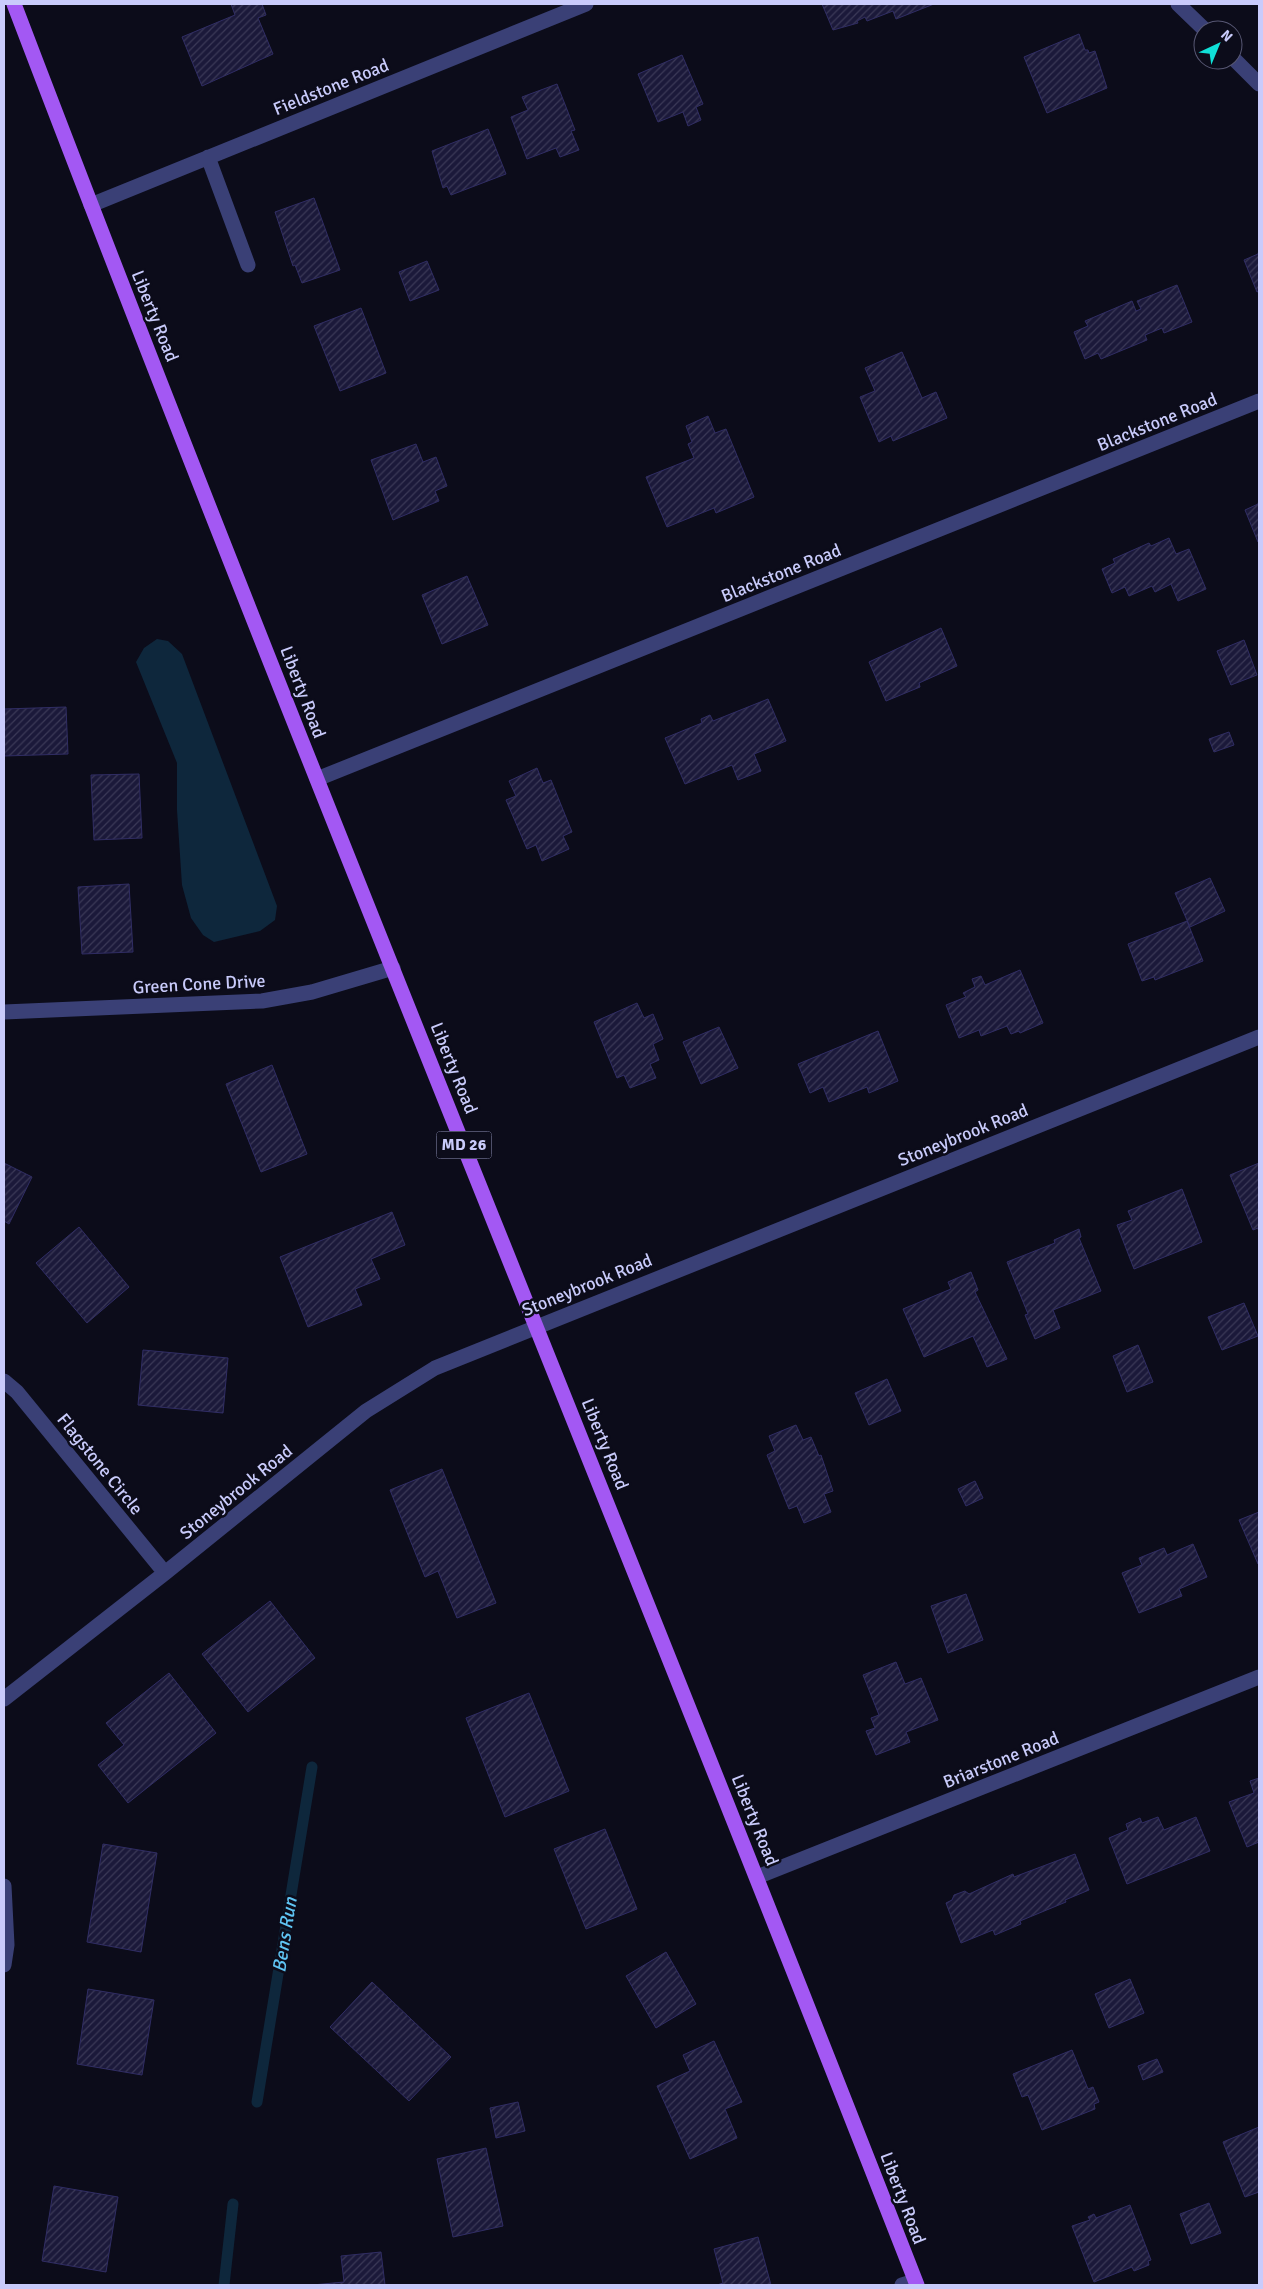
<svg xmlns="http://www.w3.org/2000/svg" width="1263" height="2289" viewBox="0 0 1263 2289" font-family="Signika,sans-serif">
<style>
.water{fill:#0e273c}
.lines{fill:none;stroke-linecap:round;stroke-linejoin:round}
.stream{stroke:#0e273c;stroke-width:11}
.building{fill:url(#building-hatch);stroke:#302d64}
.minor{stroke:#3a4076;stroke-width:15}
.major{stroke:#a358f3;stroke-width:15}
.labels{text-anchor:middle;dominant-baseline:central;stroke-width:5;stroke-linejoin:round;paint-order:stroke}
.shield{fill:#0c0c1a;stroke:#9092b8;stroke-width:1}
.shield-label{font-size:16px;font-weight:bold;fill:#c9cbfb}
.street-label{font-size:18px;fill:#c9cbfb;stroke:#0c0c1a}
.water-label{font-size:19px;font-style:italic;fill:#5fc4f3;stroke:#0c0c1a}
</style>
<defs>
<pattern id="building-hatch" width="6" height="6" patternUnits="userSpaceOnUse" patternTransform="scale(1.25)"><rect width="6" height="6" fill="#1b193a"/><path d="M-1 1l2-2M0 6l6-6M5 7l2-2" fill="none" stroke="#3b3957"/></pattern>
</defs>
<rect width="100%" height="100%" fill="#0c0c1a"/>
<!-- water -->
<path class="water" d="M157,639L168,641L182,654L277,906L275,920L260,931L214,942L203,935L191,918L182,885L177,810V763L136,662L144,648Z"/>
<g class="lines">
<!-- stream -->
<path class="stream" d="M257,2102L312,1767
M224,2285L233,2204"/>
</g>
<!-- building -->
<path class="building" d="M231,4H262L266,15L258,18L273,54L202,86L182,37L235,15Z
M822,4H934L896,19L893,11L867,21L865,17L857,21L858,23L833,30Z
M1079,34L1085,50H1088L1089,53L1095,51L1107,88L1047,113L1024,57Z
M682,55L703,104L696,107L701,120L688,126L683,112L658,122L638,74Z
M557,84L575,130L571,131L579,150L560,157L556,148L527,159L511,117L528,110L522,97Z
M488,129L506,174L451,195L447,186L443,188L432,151Z
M314,198L340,270L302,283L295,265L293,266L275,212Z
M1259,250V291L1257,292L1244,260L1258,254Z
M427,261L439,290L410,301L399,272Z
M1177,285L1192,322L1164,333L1162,328L1145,335L1147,340L1101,359L1098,353L1085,359L1074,332L1088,326L1085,321L1132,301L1136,311L1141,309L1137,301Z
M361,308L386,373L340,391L314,326Z
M902,352L922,398L936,392L947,418L893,441L891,436L879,442L860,397L875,391L865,368Z
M708,416L715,433L726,429L754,497L716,513L714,508L667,527L646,477L694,458L688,444L692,442L686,426Z
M416,444L423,462L436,457L447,486L435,491L439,501L393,520L371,460Z
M1259,500V541L1258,542L1245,510L1258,504Z
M1169,538L1176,554L1189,549L1206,589L1178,601L1171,584L1155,592L1152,586L1129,596L1125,587L1112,593L1102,569L1115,563L1113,559L1149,543L1151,546Z
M467,576L488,625L442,644L422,595Z
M941,628L957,666L919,683L920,687L886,701L869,662Z
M1244,640L1257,675L1231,685L1217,651Z
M768,699L786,741L754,754L761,771L738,780L732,765L685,784L665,738L702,723L701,719L710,715L713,721Z
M66,707L68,754L4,756V709Z
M1229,732L1234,745L1214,752L1209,739Z
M537,768L543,783L551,780L572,832L563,836L569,849L542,861L536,845L527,849L506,800L516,796L509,781Z
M139,774L142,838L94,840L91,775Z
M1210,878L1225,911L1190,927L1175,893Z
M129,884L133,952L82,954L78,887Z
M1187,921L1203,961L1155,980L1154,977L1142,981L1128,944Z
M1020,970L1043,1023L1020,1033L1019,1031L1011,1034L1007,1026L981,1036L979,1030L959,1038L946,1005L966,997L963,993L975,987L972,979L981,976L985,985Z
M637,1003L644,1018L653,1014L663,1039L653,1044L659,1060L650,1064L656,1078L630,1088L624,1075L617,1078L594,1022Z
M719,1027L738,1068L701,1084L683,1042Z
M878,1031L898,1081L869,1093L867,1087L829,1102L823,1087L810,1093L798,1064Z
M272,1065L307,1154L261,1172L226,1084Z
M4,1163L32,1177L9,1224L4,1221Z
M1259,1163V1233L1258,1228L1253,1230L1230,1175Z
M1182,1189L1202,1242L1134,1269L1117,1225L1132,1220L1128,1211Z
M392,1212L405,1245L371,1259L380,1279L355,1289L362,1305L308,1327L280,1257Z
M79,1227L129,1287L87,1323L36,1263Z
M1079,1229L1081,1237L1079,1238L1101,1291L1053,1310L1060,1328L1035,1339L1025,1315L1028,1314L1007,1262L1055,1243L1054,1240Z
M971,1272L978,1290L975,1292L1007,1359L987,1367L973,1336L924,1357L903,1309L951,1289L948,1282Z
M1244,1303L1258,1336L1222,1350L1208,1317Z
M1138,1345L1153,1382L1127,1392L1113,1356Z
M143,1350L228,1358L223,1413L138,1405Z
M887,1379L901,1411L869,1425L855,1393Z
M796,1425L803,1440L811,1437L819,1456L821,1455L833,1491L824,1494L831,1512L804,1523L797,1506L789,1509L767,1455L775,1451L769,1436Z
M442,1469L496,1603L457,1618L438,1571L425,1577L390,1490Z
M975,1481L983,1498L966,1506L958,1489Z
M1259,1512V1564H1258L1239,1520Z
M1193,1544L1207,1577L1179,1589L1182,1596L1139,1613L1122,1573L1142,1565L1139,1558L1164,1548L1167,1555Z
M966,1594L983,1640L948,1653L931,1606Z
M270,1601L315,1658L248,1712L202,1654Z
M896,1662L905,1684L921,1678L938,1720L906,1732L910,1742L876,1755L866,1731L875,1728L871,1718L879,1715L863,1675Z
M169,1673L216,1733L128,1803L98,1765L124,1745L106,1723Z
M529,1693L569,1791L505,1817L466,1718Z
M1259,1778V1842L1247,1847L1229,1802L1254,1793L1250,1781Z
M1158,1817L1164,1830L1196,1817L1210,1851L1127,1884L1109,1838L1128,1830L1126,1824L1140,1818L1142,1823Z
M605,1829L637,1909L586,1929L554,1849Z
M103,1844L157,1853L141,1952L87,1942Z
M1075,1854L1089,1890L1065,1900L1066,1902L1020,1921L1021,1924L995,1935L993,1930L961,1943L946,1903L952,1900L954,1895L965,1891L969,1894L1013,1874L1014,1877Z
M666,1952L696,2004L656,2028L626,1976Z
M1130,1979L1144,2013L1109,2028L1095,1994Z
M372,1982L451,2057L409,2101L330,2027Z
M88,1989L154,2000L142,2075L77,2064Z
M714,2041L742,2102L725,2109L737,2138L690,2159L657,2086L690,2071L683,2055Z
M1072,2050L1088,2089L1093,2087L1099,2102L1094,2104L1095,2109L1042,2130L1028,2095L1022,2097L1013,2074Z
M1157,2059L1163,2072L1143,2080L1138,2066Z
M518,2102L525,2131L496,2138L490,2108Z
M1259,2127V2192L1245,2197L1223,2142Z
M486,2148L503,2226L453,2237L437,2159Z
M54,2186L118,2197L106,2272L42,2261Z
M1209,2203L1221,2233L1191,2244L1180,2214Z
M1130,2205L1151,2260L1148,2261L1149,2265L1134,2271L1132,2267L1094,2282L1072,2226L1090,2220L1088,2217L1094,2214L1096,2218Z
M758,2237L771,2285H717L723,2283L714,2249Z
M381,2252L385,2285H312L344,2282L341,2256Z"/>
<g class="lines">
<!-- minor -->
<path class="minor" d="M1178,4L1205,30
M1233,58L1259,84
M208,157L248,265
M91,205L586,4
M317,779L1259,401
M4,1012L262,1001L312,992L393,968
M4,1381L17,1392L165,1573
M4,1699L165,1573L366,1411L435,1368L1259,1037
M757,1877L1259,1677
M4,1886L7,1945L4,1965
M902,2285L915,2281"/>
<!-- major -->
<path class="major" d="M14,4C305,768 620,1523 917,2285"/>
</g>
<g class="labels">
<!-- shield labels -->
<rect class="shield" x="436.5" y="1131.5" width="55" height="27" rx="4"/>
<g class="shield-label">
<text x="464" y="1145">MD 26</text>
</g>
<!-- street labels -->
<g class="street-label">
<text transform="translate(331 87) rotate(-22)">Fieldstone Road</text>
<text transform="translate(155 316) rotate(68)">Liberty Road</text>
<text transform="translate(1157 422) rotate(-22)">Blackstone Road</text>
<text transform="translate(781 573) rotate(-22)">Blackstone Road</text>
<text transform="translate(303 692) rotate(69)">Liberty Road</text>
<text transform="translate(199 984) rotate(-3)">Green Cone Drive</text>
<text transform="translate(454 1068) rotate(68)">Liberty Road</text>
<text transform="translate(963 1135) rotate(-22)">Stoneybrook Road</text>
<text transform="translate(587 1285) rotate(-22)">Stoneybrook Road</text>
<text transform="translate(605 1444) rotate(68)">Liberty Road</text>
<text transform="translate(100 1464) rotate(51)">Flagstone Circle</text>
<text transform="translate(236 1492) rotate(-39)">Stoneybrook Road</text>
<text transform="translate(1001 1760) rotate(-22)">Briarstone Road</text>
<text transform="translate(755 1820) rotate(68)">Liberty Road</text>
<text transform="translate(903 2198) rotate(69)">Liberty Road</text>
</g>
<!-- water labels -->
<g class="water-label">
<text transform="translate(285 1935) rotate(-81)">Bens Run</text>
</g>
</g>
<!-- border -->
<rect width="1263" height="2289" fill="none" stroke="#c9cbfb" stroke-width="10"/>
<!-- north arrow -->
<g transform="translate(1218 45) rotate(44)"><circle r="24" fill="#0c0c1a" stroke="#585874"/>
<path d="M0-4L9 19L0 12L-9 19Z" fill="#10e0d7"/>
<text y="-8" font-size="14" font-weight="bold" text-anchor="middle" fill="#c9cbfb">N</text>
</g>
</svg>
